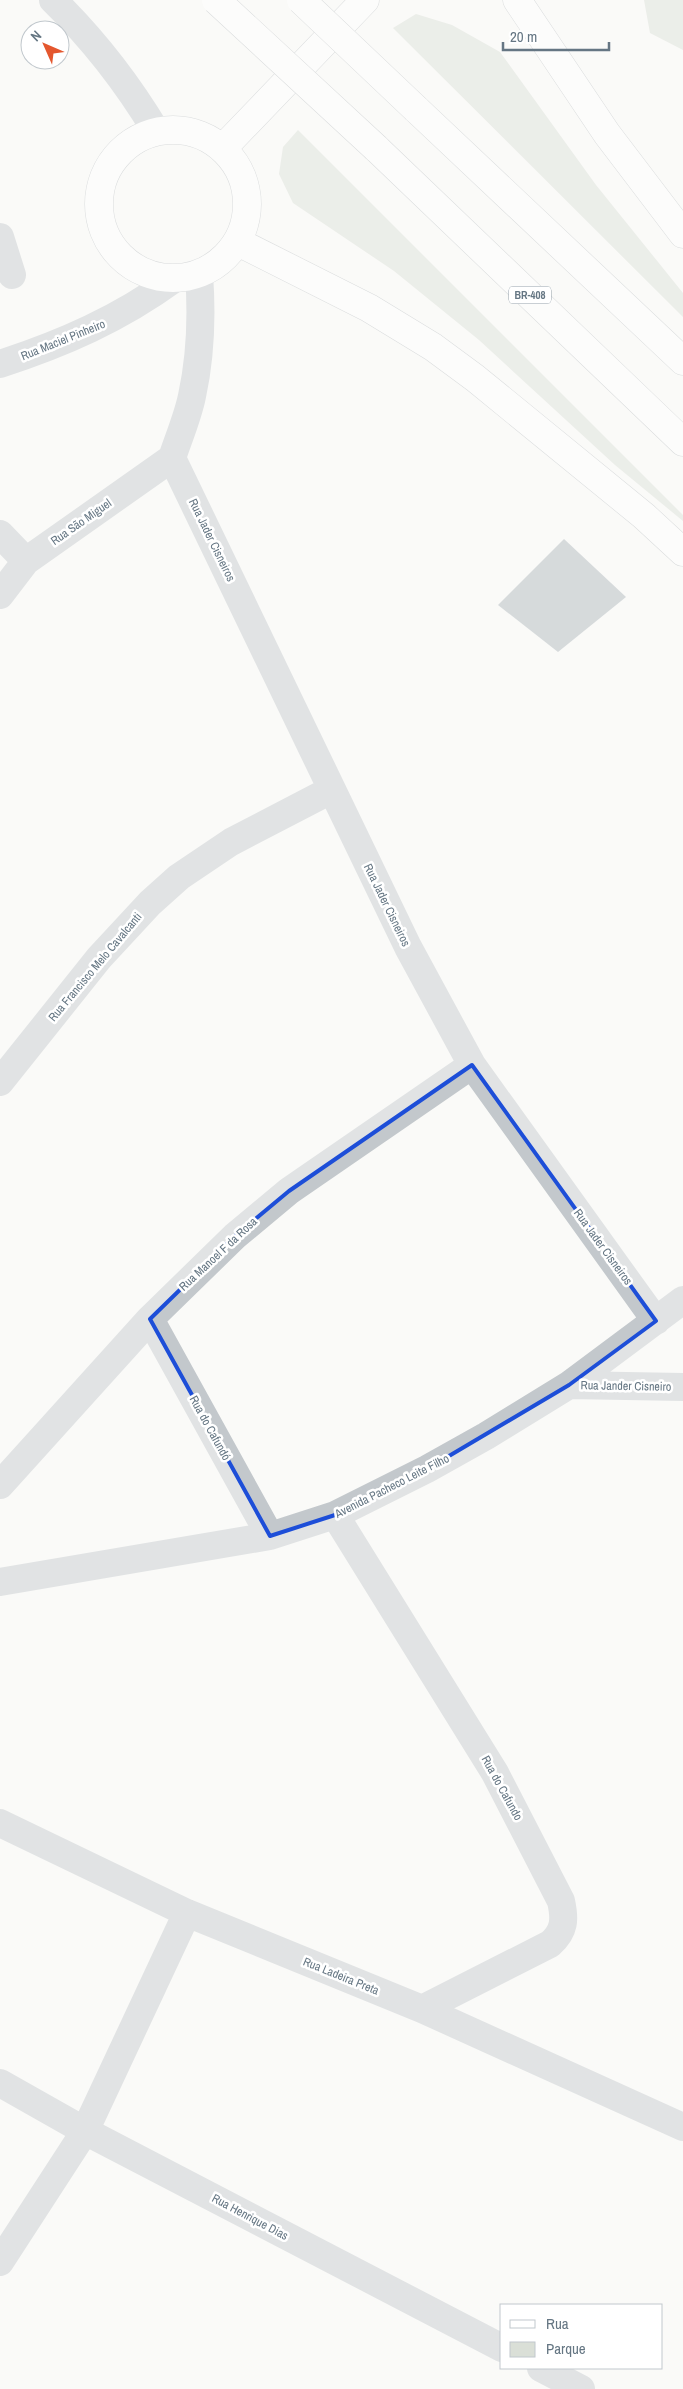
<svg xmlns="http://www.w3.org/2000/svg" width="683" height="2389" viewBox="0 0 683 2389" font-family="'Archivo Narrow',sans-serif">
<style>
.green{fill:#dadfd7}
.building{fill:#aab3b9}
.lines{fill:none;stroke-linecap:round;stroke-linejoin:round}
.major-casing{stroke:#b5babe;stroke-width:29}
.highway-casing{stroke:#b4b9bd;stroke-width:29}
.minor{stroke:#c3c8cc;stroke-width:28}
.major{stroke:#fff;stroke-width:28}
.highway{stroke:#fff;stroke-width:28}
.highway-bridge-casing{stroke:#b4b9bd;stroke-width:29;stroke-linecap:butt}
.highway-bridge{stroke:#fff;stroke-width:28}
.marked{fill:none;stroke:#1d4ed8;stroke-width:4;stroke-linejoin:round}
.labels{text-anchor:middle;dominant-baseline:central;stroke-width:5;stroke-linejoin:round;paint-order:stroke}
.shield{fill:#fff;stroke:#939fa8;stroke-width:1}
.shield-label{font-size:11px;font-weight:bold;fill:#657683}
.street-label{font-size:12px;fill:#657683;stroke:#fff}
</style>
<rect width="100%" height="100%" fill="#fafaf8"/>
<!-- green -->
<path class="green" d="M644,0H683V50L650,33Z
M416,14L452,25L500,52L596,185L683,293V317L393,28Z
M298,130L683,515V521L615,465L479,340L394,271L293,203L279,174L283,147Z"/>
<!-- building -->
<path class="building" d="M564,539L626,597L558,652L498,605Z"/>
<g class="lines">
<!-- major casing -->
<g class="major-casing">
<path id="major" d="M517,0L607,134L683,234
M99 204a74 74 0 1 1 148 0a74 74 0 1 1-148 0Z
M223,148L365,0
M238,242L369,308L433,347L475,378L644,516L683,552"/>
</g>
<!-- highway casing -->
<g class="highway-casing">
<path id="highway" d="M416,109L683,361
M376,148L683,442"/>
</g>
<!-- minor -->
<path class="minor" d="M53,0C95,41 126,81 156,131
M0,237L12,275
M0,364C64,343 119,319 174,279
M172,458L408,947L472,1065L656,1321
M172,458C179,437 188,416 192,396C201,355 202,315 199,274
M0,534L26,561
M0,595L26,561L172,458
M0,1082L99,958L150,903L179,877L231,842L331,790
M150,1319L270,1536
M569,1385L683,1387
M0,1485L150,1319L235,1236L289,1191L472,1065
M335,1515L495,1773L561,1901C565,1919 565,1931 550,1944L422,2009
M0,1582L270,1536L335,1515L427,1469L486,1436L569,1385L683,1300
M0,1823L187,1913L422,2009L683,2127
M0,2083L85,2131L502,2348
M0,2262L85,2131L187,1913
M541,2368L581,2389"/>
<!-- major -->
<use href="#major" class="major"/>
<!-- highway -->
<use href="#highway" class="highway"/>
<!-- highway-bridge casing -->
<g class="highway-bridge-casing">
<path id="highway-bridge" d="M216,0L376,148
M301,0L416,109"/>
</g>
<!-- highway-bridge -->
<use href="#highway-bridge" class="highway-bridge"/>
</g>
<!-- marked area -->
<path d="M0 0H683V2389H0ZM472,1065L656,1321L569,1385L427,1469L335,1515L270,1536L150,1319L235,1236L289,1191Z" fill="#fafaf8" fill-opacity=".55" fill-rule="evenodd"/>
<path class="marked" d="M472,1065L656,1321L569,1385L427,1469L335,1515L270,1536L150,1319L235,1236L289,1191Z"/>
<g class="labels">
<!-- shield labels -->
<rect class="shield" x="509" y="286.5" width="42" height="17" rx="4"/>
<g class="shield-label">
<text x="530" y="295">BR-408</text>
</g>
<!-- street labels -->
<g class="street-label">
<text transform="translate(63 340) rotate(-22)">Rua Maciel Pinheiro</text>
<text transform="translate(81 522) rotate(-35)">Rua São Miguel</text>
<text transform="translate(212 540) rotate(64)">Rua Jader Cisneiros</text>
<text transform="translate(387 905) rotate(64)">Rua Jader Cisneiros</text>
<text transform="translate(95 967) rotate(-50)">Rua Francisco Melo Cavalcanti</text>
<text transform="translate(603 1247) rotate(54)">Rua Jader Cisneiros</text>
<text transform="translate(218 1254) rotate(-43)">Rua Manoel F da Rosa</text>
<text transform="translate(626 1386) rotate(1)">Rua Jander Cisneiro</text>
<text transform="translate(210 1428) rotate(61)">Rua do Cafundó</text>
<text transform="translate(392 1486) rotate(-27)">Avenida Pacheco Leite Filho</text>
<text transform="translate(502 1788) rotate(61)">Rua do Cafundo</text>
<text transform="translate(341 1976) rotate(22)">Rua Ladeira Preta</text>
<text transform="translate(250 2217) rotate(28)">Rua Henrique Dias</text>
</g>
</g>
<!-- legend -->
<rect x="500" y="2304" width="162" height="65" fill="#ffffff" stroke="#c1c8cd"/>
<rect x="510" y="2320" width="25" height="8" fill="#ffffff" stroke="#c1c8cd"/>
<text x="546" y="2329" font-size="15" fill="#657683">Rua</text>
<rect x="510" y="2342" width="25" height="15" fill="#dadfd7" stroke="#c1c8cd"/>
<text x="546" y="2354" font-size="15" fill="#657683">Parque</text>
<!-- north arrow -->
<g transform="translate(45 45) rotate(315)"><circle r="24" fill="#ffffff" stroke="#c1c8cd"/>
<path d="M0-4L9 19L0 12L-9 19Z" fill="#e4572e"/>
<text y="-8" font-size="14" font-weight="bold" text-anchor="middle" fill="#657683">N</text>
</g>
<!-- scale -->
<path d="M503 42v8h106v-8" fill="none" stroke="#657683" stroke-width="2.5"/>
<text x="510" y="42" font-size="15" fill="#657683" stroke="#ffffff" stroke-width="4" paint-order="stroke">20 m</text>
</svg>
